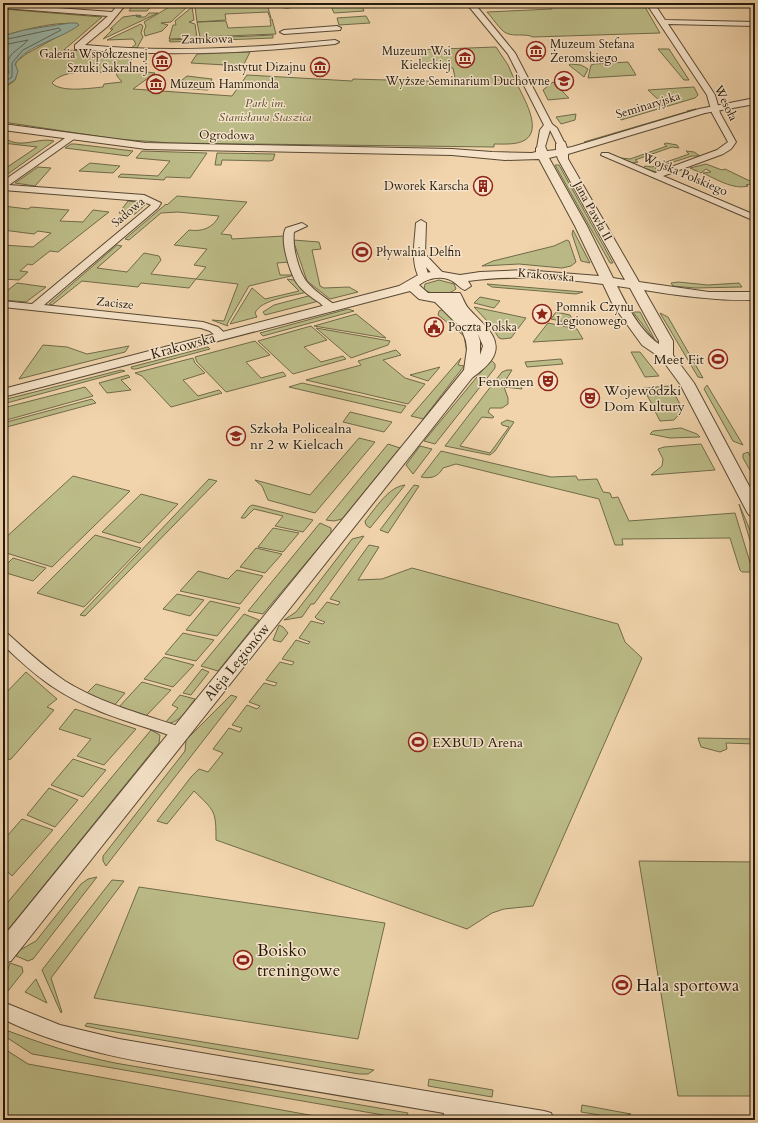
<svg xmlns="http://www.w3.org/2000/svg" width="758" height="1123" viewBox="0 0 758 1123" font-family="Cardo,serif">
<style>
.green{fill:#bcbc88;stroke:#706b4a;fill-rule:evenodd}
.water{fill:#9bb8aa;stroke:#6b796a}
.lines{fill:none;stroke-linecap:round;stroke-linejoin:round}
.shore{stroke:#60695a;stroke-width:1}
.stream{stroke:#6b796a;stroke-width:2.5}
.minor-tunnel{stroke:#c8af8c;stroke-width:8;stroke-dasharray:8 4;stroke-linecap:butt}
.minor-casing{stroke:#574833;stroke-width:2}
.tertiary-casing{stroke:#574833;stroke-width:2}
.minor{fill:#f6e3c9;fill-rule:evenodd}
.tertiary{fill:#f6e3c9;fill-rule:evenodd}
.labels{text-anchor:middle;dominant-baseline:central;stroke-width:3;stroke-linejoin:round;paint-order:stroke}
.far-street-label{font-size:12px;fill:#241a0b;stroke:#f6e3c9}
.far-poi-label{font-size:12px;fill:#241a0b;stroke:#f6e3c9;text-anchor:start}
.far-park-label{font-size:12px;font-style:italic;fill:#524b30;stroke:#f6e3c9}
.street-label{font-size:14px;fill:#241a0b;stroke:#f6e3c9}
.poi-label{font-size:14px;fill:#241a0b;stroke:#f6e3c9;text-anchor:start}
.near-poi-label{font-size:17px;fill:#241a0b;stroke:#f6e3c9;text-anchor:start}
</style>
<rect width="100%" height="100%" fill="#f1d4ac"/>
<filter id="stains"><feTurbulence type="fractalNoise" baseFrequency=".005" numOctaves="4"/><feColorMatrix values="0 0 0 0 .2 0 0 0 0 .09 0 0 0 0 .02 0 0 0 .5 -.17"/></filter>
<radialGradient id="worn" r=".72"><stop offset=".6" stop-color="#630" stop-opacity="0"/><stop offset="1" stop-color="#630" stop-opacity=".3"/></radialGradient>
<!-- green -->
<path class="green" d="M134,3H154L147,11H129Z
M176,3H259L188,6L171,22L161,23L168,25L162,31L145,36L144,31L146,26L144,22Z
M549,3H603L606,7H645L660,33L533,37C525,33 514,37 506,33C501,31 491,16 487,12L552,9Z
M267,4L271,18H270L268,12L225,14L226,20L197,22L195,7Z
M357,4H361L364,11L334,13L331,6Z
M192,7L194,20L189,22L195,24L197,38L169,39L173,25H176L175,21Z
M3,9L102,17L64,50L133,53L129,70L155,73L133,89L232,96L247,75L352,81L353,79L456,82L453,68H422L419,52H416L415,50L496,47L508,65L515,81L495,80V83L517,84C523,97 543,129 525,140C517,145 504,144 494,144V147L171,143L116,139L3,122V87C22,80 14,77 16,62L26,54L79,25C63,19 19,31 3,36ZM116,70L117,76L122,82L104,84L103,87C91,88 61,93 52,83C60,72 80,72 92,71L95,73Z
M149,13H158L103,39L113,29H110L123,17L137,15L138,17H145Z
M366,16L370,23L339,25L337,18Z
M270,19H272L276,34L200,37L197,22L226,21L228,28L271,26Z
M141,24L143,26L141,33L143,37L137,48L130,49L136,44L133,39L107,40Z
M273,35V38L170,42L169,40Z
M658,49H669L689,80H684Z
M250,52L243,66L191,63L197,54Z
M628,62L636,75L588,78L591,65L594,64Z
M570,64L581,65L588,69L584,77L569,65Z
M187,76L212,79L208,90L172,88Z
M553,82L569,98L548,100L543,90Z
M694,87L698,95L695,98L621,120L619,118L644,111L646,109L644,107L664,105L648,90Z
M696,109L687,111L689,112L586,144L584,142Z
M576,114L575,120L561,124L556,117Z
M6,133V139C22,149 38,137 54,141L5,176H3V170L37,147L3,143V134Z
M666,143L677,145L679,148L672,147L635,160L638,162L632,163L622,160L621,158L630,159L667,146L664,144Z
M71,144H75L133,151L128,156L65,148Z
M142,151L207,153L190,178L166,177L164,180L118,177L121,174L158,176L170,161L136,158Z
M686,151L694,152L700,156H692L655,168L659,171L656,172L643,168L645,166L652,167L689,154Z
M217,153L275,154L273,160L270,161L222,160L221,165H215Z
M90,163L120,166L113,173L79,171Z
M706,164L722,170L725,169L754,183L746,185L748,186C733,190 716,179 703,173L711,172L706,169L701,173L690,168Z
M555,165H559L613,263H610Z
M38,167L51,168L35,186L15,183Z
M177,196L247,202L221,234L231,235L232,239L284,236L290,262L277,263L280,275H295L249,286L227,324L228,326L212,320L224,321L238,284L196,279L189,288L141,283L138,287L82,281L52,305L49,304L117,245L122,246L97,268L127,272L144,253L159,256L161,260L151,274L196,279L206,267L194,265L207,249L174,245L189,230C202,232 213,228 219,216L178,212L161,213L129,240L125,239L166,204L167,205Z
M128,201L145,203V205L135,214L119,213Z
M3,206L28,209L31,207L69,210L60,221L83,222L93,210L109,212L58,252L50,251L32,265L28,264L20,271L28,272L19,280L3,279V245L33,247L51,233L38,231L34,234L3,230Z
M573,230L590,263L581,261L572,234Z
M293,240L319,242L321,249L312,250L320,286L324,288L349,287L358,292L330,299L307,281Z
M567,240L569,241L576,262L571,266L562,268L519,264L482,266L493,261L554,246Z
M287,279L294,280L307,292C293,296 261,299 255,313L257,317L230,324L252,288L265,299L299,291Z
M439,280L454,284L456,289C448,296 432,296 424,289L425,284Z
M678,282L708,285L739,283L742,287L695,288L673,286L671,283Z
M17,283L46,287L26,302L3,300V294Z
M487,284L583,292L576,294L492,287Z
M312,295L319,301L265,315L263,312L274,305Z
M480,297L500,301L494,308L474,303Z
M474,307L526,318L511,338L502,339L499,338L489,323Z
M629,307L633,312H640L656,342Z
M348,309L354,311L263,336L260,333Z
M444,309C457,322 470,334 467,353L464,336L438,315L439,311Z
M556,312L570,315L575,324L551,319Z
M660,313L668,317L703,378L698,377Z
M356,314L386,338L314,326Z
M548,323L577,329L583,339L533,342Z
M311,326L327,340L304,347L321,362L343,356L346,359L293,374L258,341Z
M316,328L390,341L388,345L351,358Z
M255,341L270,355L246,362L261,378L283,372L286,376L226,392L197,362L195,357Z
M43,345L67,347L87,354L129,346L125,352L19,379Z
M208,347L210,349L136,369H132L131,367Z
M396,350L401,355L383,360L405,378L425,384L408,404L306,380L361,365L358,361Z
M631,352H640L659,376L645,377Z
M193,358L195,363L205,373L183,380L198,396L219,390L222,393L171,407L142,376L135,373Z
M461,358L458,365L464,366L423,419L411,416Z
M561,359L563,364L527,367L525,362Z
M491,360L495,364V368L435,444L424,441Z
M440,367L428,381L410,375Z
M121,370L125,371L3,404V400Z
M507,370H512L504,383L519,382L522,389L504,387L508,398V404L502,408H490L488,412L494,417L492,418L482,417L460,446L490,453L509,427L502,425L501,423L507,420L514,422L495,451L490,455L445,446L502,372Z
M128,375L130,377L121,380L131,390L107,393L99,383Z
M302,383L406,406L401,413L289,387Z
M707,385L743,445L733,441L704,389Z
M670,386L680,404L653,406L643,388Z
M85,387L93,396L3,421V408Z
M92,399L96,403L3,428V423Z
M682,408L683,410L674,420L660,421L654,409Z
M350,412L392,422L384,432L343,422Z
M681,428L697,434L700,437L670,438L650,434L653,431Z
M359,438L375,442L315,513L268,500L262,486L255,480L310,495Z
M388,444L400,448L342,519L334,521L326,520Z
M701,444L715,470L651,475L662,466L663,459L658,449L664,447Z
M420,446L432,449L413,474L406,465Z
M441,451L551,477L576,476L578,480L597,479L603,492L610,493L612,498L618,497L629,521L735,513L753,572H742L740,570L730,538L622,539L623,545H615L599,499L456,464L443,468C438,477 431,479 421,477Z
M748,452L755,465V479L743,458V454Z
M73,476L130,491L52,567L3,552V540Z
M209,479L217,481L85,616L80,615Z
M405,485L370,528L366,525L365,521C376,508 388,487 405,485Z
M414,485L419,486L388,533L380,530Z
M141,494L178,504L140,543L102,532Z
M739,504L755,542V557Z
M252,505L257,506L313,520L303,532L275,526L283,516L254,509L245,518H241L249,507Z
M320,523L331,528V533L263,614L248,611Z
M273,528L299,533L283,552L258,547Z
M95,535L141,548L84,607L37,593Z
M364,536L314,604H311L302,617L284,620L296,612L352,539Z
M369,545L379,547L358,580L382,579L412,568L618,624L625,642L642,658L533,906L504,909L492,913L467,929L216,840C216,811 215,811 194,791L167,824L157,821L191,777L199,769L208,772L223,753L213,749L229,728L240,732L242,728L232,725L247,705L257,709L260,706L249,702L264,683L275,686L277,683L266,680L280,662L292,665L294,662L282,659L296,640L308,644L310,642L299,638L311,621L323,624L325,622L317,619L315,617L327,602L338,605L340,602L330,599Z
M256,548L282,554L265,573L240,567Z
M13,558L46,568L33,581L3,572V568Z
M237,570L263,576L240,604L180,591L198,571L228,579Z
M177,594L204,600L190,616L163,609Z
M210,601L240,608L217,636L186,630Z
M244,614L259,620L218,671L201,666Z
M279,625L283,627L288,633L281,642L273,640Z
M183,633L214,640L196,661L165,654Z
M164,657L194,665L173,687L144,679Z
M202,669L209,672L191,695L183,693Z
M26,672L57,699L47,707L54,710L11,759L3,761V696Z
M142,682L171,690L145,717L118,708Z
M96,684L125,693L112,708L85,695Z
M180,695L195,699C187,709 179,725 165,723L178,708L172,705Z
M231,695L237,697L106,866L103,861V856L185,751L186,740Z
M75,709L136,729L104,765L77,756L91,739L59,729Z
M151,730L160,735L159,743L3,936V908Z
M698,738L755,739V744L726,743L727,749L720,752L701,747Z
M73,759L106,770L83,797L51,785Z
M49,788L78,800L55,827L27,815Z
M22,819L53,830L12,876L3,867V833L8,835Z
M639,861L755,862V1096H678Z
M97,877L33,959L28,961L16,956L20,950L36,941L81,884L88,879Z
M112,880L124,881L51,978L62,1012L61,1013L42,970Z
M139,887L385,923L358,1039L94,998Z
M10,963L22,967L23,972L8,991L5,978Z
M36,979L47,1003L25,992Z
M87,1023L374,1070L368,1074H359L104,1030L85,1026Z
M3,1029C40,1043 76,1055 115,1063L408,1113L406,1119L32,1054L3,1035Z
M3,1048L28,1064L337,1120H3Z
M429,1079L493,1090L492,1097L428,1086Z
M582,1105L631,1114L618,1118L581,1112Z"/>
<!-- water -->
<path class="water" d="M70,23H77L79,25C62,39 26,45 15,64L18,71L15,80L3,87V36L24,30Z"/>
<g class="lines">
<!-- shore -->
<path class="shore" d="M3,40L59,28L61,30L23,50L12,63V77L3,83
M3,45L28,40C17,53 4,52 9,73L3,78"/>
<!-- stream -->
<path class="stream" d="M46,5L53,3
M137,16H140"/>
<!-- minor-tunnel -->
<path class="minor-tunnel" d="M307,4L314,3"/>
<!-- minor casing -->
<g class="minor-casing">
<path id="minor" d="M119,3H127L108,26L85,45C168,53 251,48 335,40L339,42L335,44C248,53 165,57 78,49H75V45L108,16L3,8V4L112,12Z
M300,3L299,5C293,7 283,9 278,5L282,3Z
M318,3H330L331,4L327,6Z
M466,3H474L515,53L552,124L557,128L565,144L564,146H558L550,130L544,150H538L537,148L540,130L544,125L508,54Z
M646,3H654L665,20L755,22V26L668,24L715,95L720,113L736,142L731,149L723,154L663,176L755,215V221L601,155L602,153H608L655,173L717,150L728,142L712,113L707,95Z
M337,26L341,28L340,30L284,34L280,32L284,30Z
M71,134L74,135V139L9,185L144,195L161,203L158,208L44,305L203,322L218,327L228,336L226,338H218L210,331L201,328L3,307V301L32,304L151,205L142,201L3,190V181Z
M421,220L426,223L425,254L443,273L444,275L443,277H435L426,267L429,277L428,279H420C410,263 415,241 416,223Z
M302,223L307,226L294,232C292,246 298,269 306,281C314,291 326,298 336,306L337,308L336,310C329,312 325,308 320,303C311,297 302,291 296,282C290,272 279,239 286,228Z
M3,632L8,634C26,650 44,667 65,681C102,704 145,715 187,729L189,733L187,737L181,739L175,737C134,723 90,712 53,687C35,675 19,660 3,645Z
M3,1002L60,1025L119,1039L544,1111L551,1113L554,1120H488L464,1116L463,1120H443L444,1113C369,1100 294,1087 219,1075C146,1063 70,1052 3,1019Z"/>
</g>
<!-- tertiary casing -->
<g class="tertiary-casing">
<path id="tertiary" d="M755,98V104L705,113L568,154V159L639,282L709,292H755V300C717,301 681,296 644,290L673,341V355L694,383L755,497V517L749,515L747,512L680,384L661,358L642,345L613,305L603,284C558,278 513,275 468,281L471,286L465,290C459,288 458,284 452,281C442,275 428,278 419,285L428,293H460C463,298 465,305 469,309C481,323 505,338 492,359C487,367 479,372 472,378L11,961L3,963V937L464,370L467,349L466,341L461,328L435,302L419,299L410,291L3,397V389L399,286L420,274L437,271L460,275L480,272L524,270L599,276L575,226L539,159L505,160L452,155L146,149L3,130V124L146,143L452,149L492,152L532,153L536,152V148L541,145L545,146L547,151L556,150V144L561,141L565,142L567,148L572,147L699,109ZM557,156L558,159L625,280L613,278L587,226L549,158ZM617,286L630,288L659,341V344C640,331 627,306 617,286ZM478,334L483,346L480,355V341Z"/>
</g>
<!-- minor -->
<use href="#minor" class="minor"/>
<!-- tertiary -->
<use href="#tertiary" class="tertiary"/>
</g>
<!-- icons -->
<defs>
<g id="museum-ring" transform="scale(1)"><circle r="9.5" fill="#f6e3c9" stroke="#8f2418" stroke-width="1.5"/><path d="M0-6L6-3V-2H-6V-3ZM-5-1h2V3h-2ZM-1-1h2V3h-2ZM3-1h2V3H3ZM-6 4H6V6H-6Z" fill="#8f2418"/></g>
<g id="university-ring" transform="scale(1)"><circle r="9.5" fill="#f6e3c9" stroke="#8f2418" stroke-width="1.5"/><path d="M0-5L7-2L0 1L-7-2ZM-4 1L0 2.5L4 1V4Q0 6-4 4Z" fill="#8f2418"/></g>
<g id="building-ring" transform="scale(1)"><circle r="9.5" fill="#f6e3c9" stroke="#8f2418" stroke-width="1.5"/><path d="M-4-6H4V6H1V3H-1V6H-4ZM-2.5-4.3h1.7v1.8h-1.7ZM.8-4.3h1.7v1.8H.8ZM-2.5-1h1.7V.8h-1.7ZM.8-1h1.7V.8H.8Z" fill="#8f2418"/></g>
<g id="stadium-ring" transform="scale(1)"><circle r="9.5" fill="#f6e3c9" stroke="#8f2418" stroke-width="1.5"/><path d="M0-5a6.5 5 0 1 0 0 10a6.5 5 0 1 0 0-10ZM-3.5-1.8h7v3.6h-7Z" fill="#8f2418"/></g>
<g id="sight-ring" transform="scale(1)"><circle r="9.5" fill="#f6e3c9" stroke="#8f2418" stroke-width="1.5"/><path d="M0-6L1.8-2.2L6-1.7L2.9 1.2L3.7 5.4L0 3.3L-3.7 5.4L-2.9 1.2L-6-1.7L-1.8-2.2Z" fill="#8f2418"/></g>
<g id="civic-ring" transform="scale(1)"><circle r="9.5" fill="#f6e3c9" stroke="#8f2418" stroke-width="1.5"/><path d="M-.6-6.5H3V-4.5H.6V-3L4-1V1h2V6H-6V1h2V-1L-.6-3ZM-1.2 2.5V6h2.4V2.5Z" fill="#8f2418"/></g>
<g id="theatre-ring" transform="scale(1)"><circle r="9.5" fill="#f6e3c9" stroke="#8f2418" stroke-width="1.5"/><path d="M-5-5.5Q0-4 5-5.5V0Q5 5 0 6Q-5 5-5 0ZM-3.3-2.5H-1v1.5H-3.3ZM1-2.5H3.3v1.5H1ZM-2.8 1Q0 5.5 2.8 1Z" fill="#8f2418"/></g>
</defs>
<g fill-rule="evenodd">
<use href="#museum-ring" x="536" y="51"/>
<use href="#museum-ring" x="465" y="58"/>
<use href="#museum-ring" x="162" y="61"/>
<use href="#museum-ring" x="320" y="67"/>
<use href="#university-ring" x="564" y="81"/>
<use href="#museum-ring" x="156" y="84"/>
<use href="#building-ring" x="483" y="186"/>
<use href="#stadium-ring" x="362" y="252"/>
<use href="#sight-ring" x="542" y="314"/>
<use href="#civic-ring" x="434" y="327"/>
<use href="#stadium-ring" x="718" y="359"/>
<use href="#theatre-ring" x="548" y="381"/>
<use href="#theatre-ring" x="590" y="398"/>
<use href="#university-ring" x="236" y="436"/>
<use href="#stadium-ring" x="418" y="742"/>
<use href="#stadium-ring" x="243" y="960"/>
<use href="#stadium-ring" x="622" y="985"/>
</g>
<g class="labels">
<!-- far-street labels -->
<g class="far-street-label">
<text transform="translate(207 39) rotate(-1)">Zamkowa</text>
<text transform="translate(726 103) rotate(64)">Wesoła</text>
<text transform="translate(648 105) rotate(-17)">Seminaryjska</text>
<text transform="translate(227 135) rotate(1)">Ogrodowa</text>
<text transform="translate(685 174) rotate(23)">Wojska Polskiego</text>
<text transform="translate(593 211) rotate(61)">Jana Pawła II</text>
<text transform="translate(128 212) rotate(-40)">Sadowa</text>
<text transform="translate(546 275) rotate(5)">Krakowska</text>
<text transform="translate(115 303) rotate(6)">Zacisze</text>
</g>
<!-- far-poi labels -->
<g class="far-poi-label">
<text x="550" y="44">Muzeum Stefana<tspan x="550" dy="14">Żeromskiego</tspan></text>
<text x="451" y="51" text-anchor="end">Muzeum Wsi<tspan x="451" dy="14">Kieleckiej</tspan></text>
<text x="148" y="54" text-anchor="end">Galeria Współczesnej<tspan x="148" dy="14">Sztuki Sakralnej</tspan></text>
<text x="306" y="67" text-anchor="end">Instytut Dizajnu</text>
<text x="550" y="81" text-anchor="end">Wyższe Seminarium Duchowne</text>
<text x="170" y="84">Muzeum Hammonda</text>
<text x="469" y="186" text-anchor="end">Dworek Karscha</text>
<text x="376" y="252">Pływalnia Delfin</text>
<text x="556" y="307">Pomnik Czynu<tspan x="556" dy="14">Legionowego</tspan></text>
<text x="448" y="327">Poczta Polska</text>
</g>
<!-- far-park labels -->
<g class="far-park-label">
<text x="265" y="103">Park im.<tspan x="265" dy="14">Stanisława Staszica</tspan></text>
</g>
<!-- street labels -->
<g class="street-label">
<text transform="translate(183 346) rotate(-15)">Krakowska</text>
<text transform="translate(237 662) rotate(-51)">Aleja Legionów</text>
</g>
<!-- poi labels -->
<g class="poi-label">
<text x="704" y="359" text-anchor="end">Meet Fit</text>
<text x="534" y="381" text-anchor="end">Fenomen</text>
<text x="604" y="390">Wojewódzki<tspan x="604" dy="16">Dom Kultury</tspan></text>
<text x="250" y="428">Szkoła Policealna<tspan x="250" dy="16">nr 2 w Kielcach</tspan></text>
<text x="432" y="742">EXBUD Arena</text>
</g>
<!-- near-poi labels -->
<g class="near-poi-label">
<text x="257" y="950">Boisko<tspan x="257" dy="20">treningowe</tspan></text>
<text x="636" y="985">Hala sportowa</text>
</g>
</g>
<!-- margin -->
<rect width="758" height="1123" fill="none" stroke="#f1d4ac" stroke-width="16"/>
<rect x="4" y="4" width="750" height="1115" fill="none" stroke="#241a0b" stroke-width="2"/>
<rect x="8" y="8" width="742" height="1107" fill="none" stroke="#241a0b"/>
<rect width="100%" height="100%" filter="url(#stains)"/>
<rect width="100%" height="100%" fill="url(#worn)"/>
</svg>
